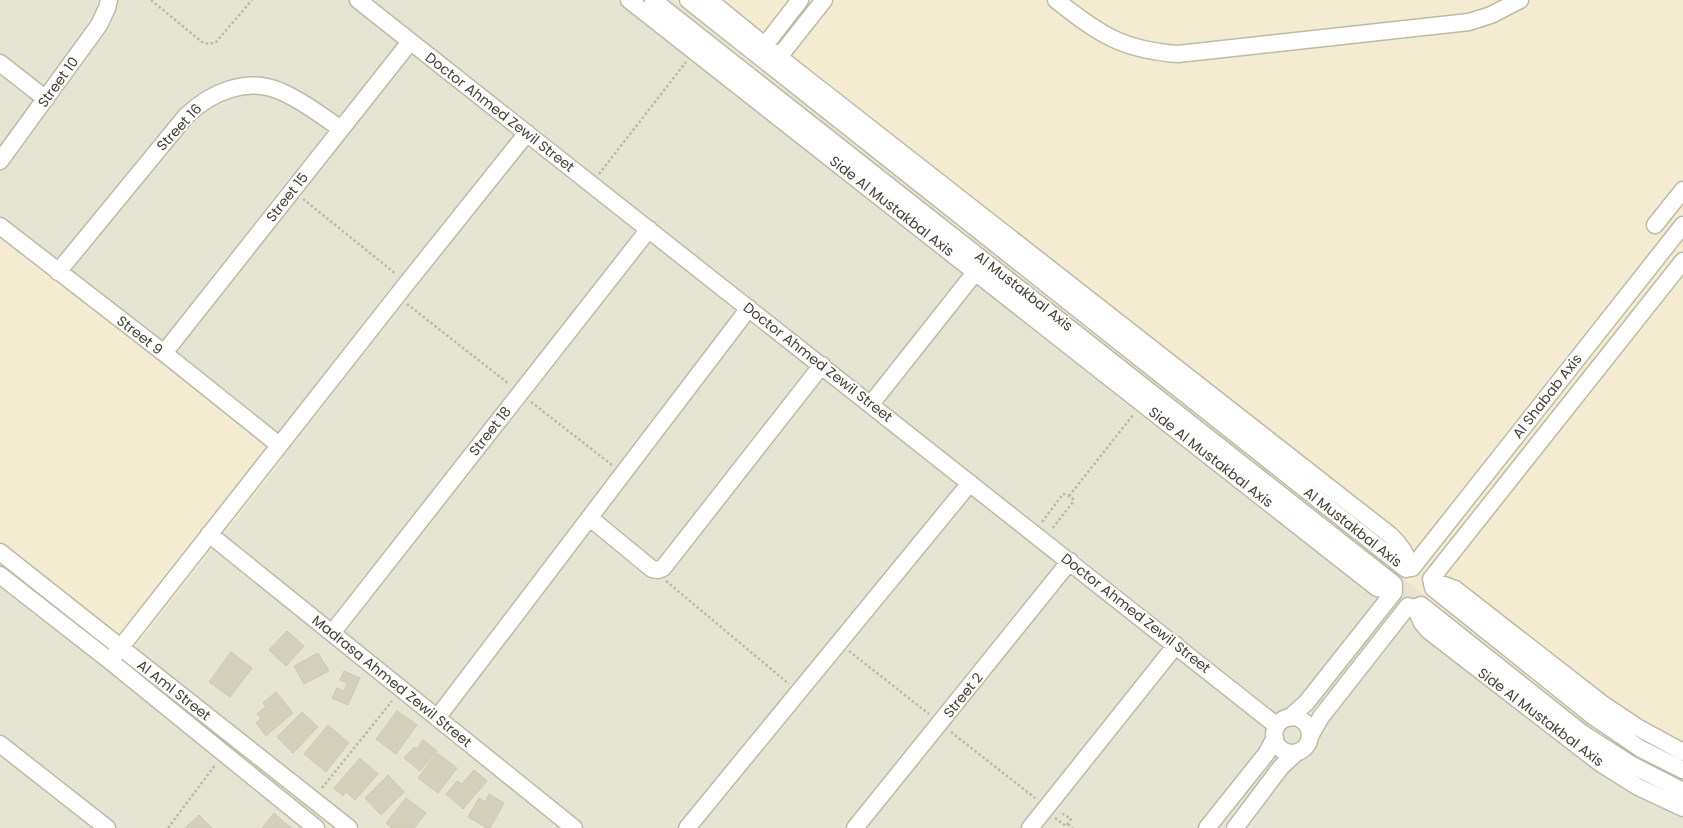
<svg xmlns="http://www.w3.org/2000/svg" width="1683" height="828" viewBox="0 0 1683 828" font-family="Poppins,sans-serif">
<style>
.residential{fill:#e6e4d3}
.commercial{fill:#f4ecd0}
.building{fill:#d3cfbb;stroke:#cec8ae}
.lines{fill:none;stroke-linecap:round;stroke-linejoin:round}
.minor-casing{stroke:#bdbaa8;stroke-width:19}
.path{stroke:#bfb99a;stroke-width:2.5;stroke-dasharray:2.5 2.5;stroke-linecap:butt}
.minor{stroke:#fff;stroke-width:16}
.labels{text-anchor:middle;dominant-baseline:central;stroke-width:4;stroke-linejoin:round;paint-order:stroke}
.street-label{font-size:14px;fill:#444135;stroke:#fff}
</style>
<rect width="100%" height="100%" fill="#f2f1e5"/>
<!-- residential -->
<path class="residential" d="M0,0H1683L1622,748L1665,772L1683,780V828H0Z"/>
<!-- commercial -->
<path class="commercial" d="M672,0H1683V780L1665,772L1622,748L1582,720Z
M0,237L283,459L125,660L0,563Z"/>
<!-- building -->
<path class="building" d="M287,631L304,646L286,666L269,650Z
M231,652L252,668L230,697L209,682Z
M318,653L329,671L304,684L294,666Z
M344,671L360,678L348,705L332,698L337,688L344,691L347,683L340,680Z
M276,692L293,713L266,736L256,723L261,718L257,714L266,707L263,703Z
M397,711L417,725L396,754L376,739Z
M302,712L318,727L293,753L277,737Z
M328,725L349,743L326,772L304,754Z
M423,740L437,751L420,771L404,758L414,747L417,749Z
M437,753L457,768L438,793L418,778Z
M360,758L378,774L355,800L346,792L343,796L334,788Z
M474,770L487,781L463,809L446,794L457,781L462,784Z
M388,775L404,792L381,815L365,798Z
M489,794L504,803L490,828H487L468,817L479,798L485,802Z
M406,798L426,813L414,828H392L386,823Z
M274,813L284,822L292,828H262Z
M199,815L212,828H185Z"/>
<g class="lines">
<!-- minor casing -->
<g class="minor-casing">
<path id="minor" d="M358,0L1277,726
M629,0L1377,588L1386,590L1394,588
M653,0L1394,584
M688,0L1406,569
M709,0L779,57L1390,535C1401,545 1407,554 1411,568
M1056,0C1099,34 1122,50 1178,54L1469,22L1491,15L1520,0
M765,45L800,0
M779,57L824,0
M0,63L46,99
M0,161L99,25L107,8L109,0
M1655,225L1683,190
M0,226L164,353L279,445
M58,272L186,116C211,92 248,76 282,92C303,101 322,116 341,129
M164,353L410,42
M871,404L981,265
M590,518L652,569L658,570L663,568L822,365
M209,534L574,828
M0,552L349,828
M1412,568L1683,225
M0,575L110,661L316,828
M1431,579L1683,261
M1432,584L1444,585L1455,589L1604,705L1637,727L1683,752
M1433,588L1594,717L1641,749L1683,770
M1421,605L1582,733L1632,765L1683,791
M1415,607L1422,623L1429,631L1600,763L1638,787L1683,808
M332,633L649,229
M110,661L407,283L527,133
M1274 735a18 18 0 1 1 36 0a18 18 0 1 1-36 0Z
M437,718L749,308
M1289,718L1306,703L1394,592
M1310,736L1321,717L1408,606
M0,744L107,828
M687,828L970,483
M855,828L1070,561
M1030,828L1176,645
M1207,828L1266,754L1275,738
M1235,828L1281,767L1297,752"/>
</g>
<!-- path -->
<path class="path" d="M151,0L202,42L209,44L216,42L252,0
M599,174L686,62
M303,199L396,274
M407,304L509,384
M531,402L612,465
M1069,496L1133,415
M1042,522L1063,494H1066L1073,499V502L1052,529
M666,581L789,684
M849,651L929,714
M951,732L1035,798
M322,788L392,701
M1055,818L1066,826L1071,819L1060,812
M1068,824L1073,828
M168,828L215,765"/>
<!-- minor -->
<use href="#minor" class="minor"/>
</g>
<g class="labels">
<!-- street labels -->
<g class="street-label">
<text transform="translate(58 82) rotate(-54)">Street 10</text>
<text transform="translate(500 112) rotate(38)">Doctor Ahmed Zewil Street</text>
<text transform="translate(179 127) rotate(-47)">Street 16</text>
<text transform="translate(287 197) rotate(-52)">Street 15</text>
<text transform="translate(892 206) rotate(38)">Side Al Mustakbal Axis</text>
<text transform="translate(1024 291) rotate(38)">Al Mustakbal Axis</text>
<text transform="translate(140 335) rotate(38)">Street 9</text>
<text transform="translate(818 362) rotate(38)">Doctor Ahmed Zewil Street</text>
<text transform="translate(1547 396) rotate(-52)">Al Shabab Axis</text>
<text transform="translate(490 431) rotate(-52)">Street 18</text>
<text transform="translate(1211 457) rotate(38)">Side Al Mustakbal Axis</text>
<text transform="translate(1353 527) rotate(38)">Al Mustakbal Axis</text>
<text transform="translate(1136 613) rotate(38)">Doctor Ahmed Zewil Street</text>
<text transform="translate(392 681) rotate(39)">Madrasa Ahmed Zewil Street</text>
<text transform="translate(174 690) rotate(38)">Al Aml Street</text>
<text transform="translate(963 695) rotate(-51)">Street 2</text>
<text transform="translate(1541 717) rotate(37)">Side Al Mustakbal Axis</text>
</g>
</g>
</svg>
